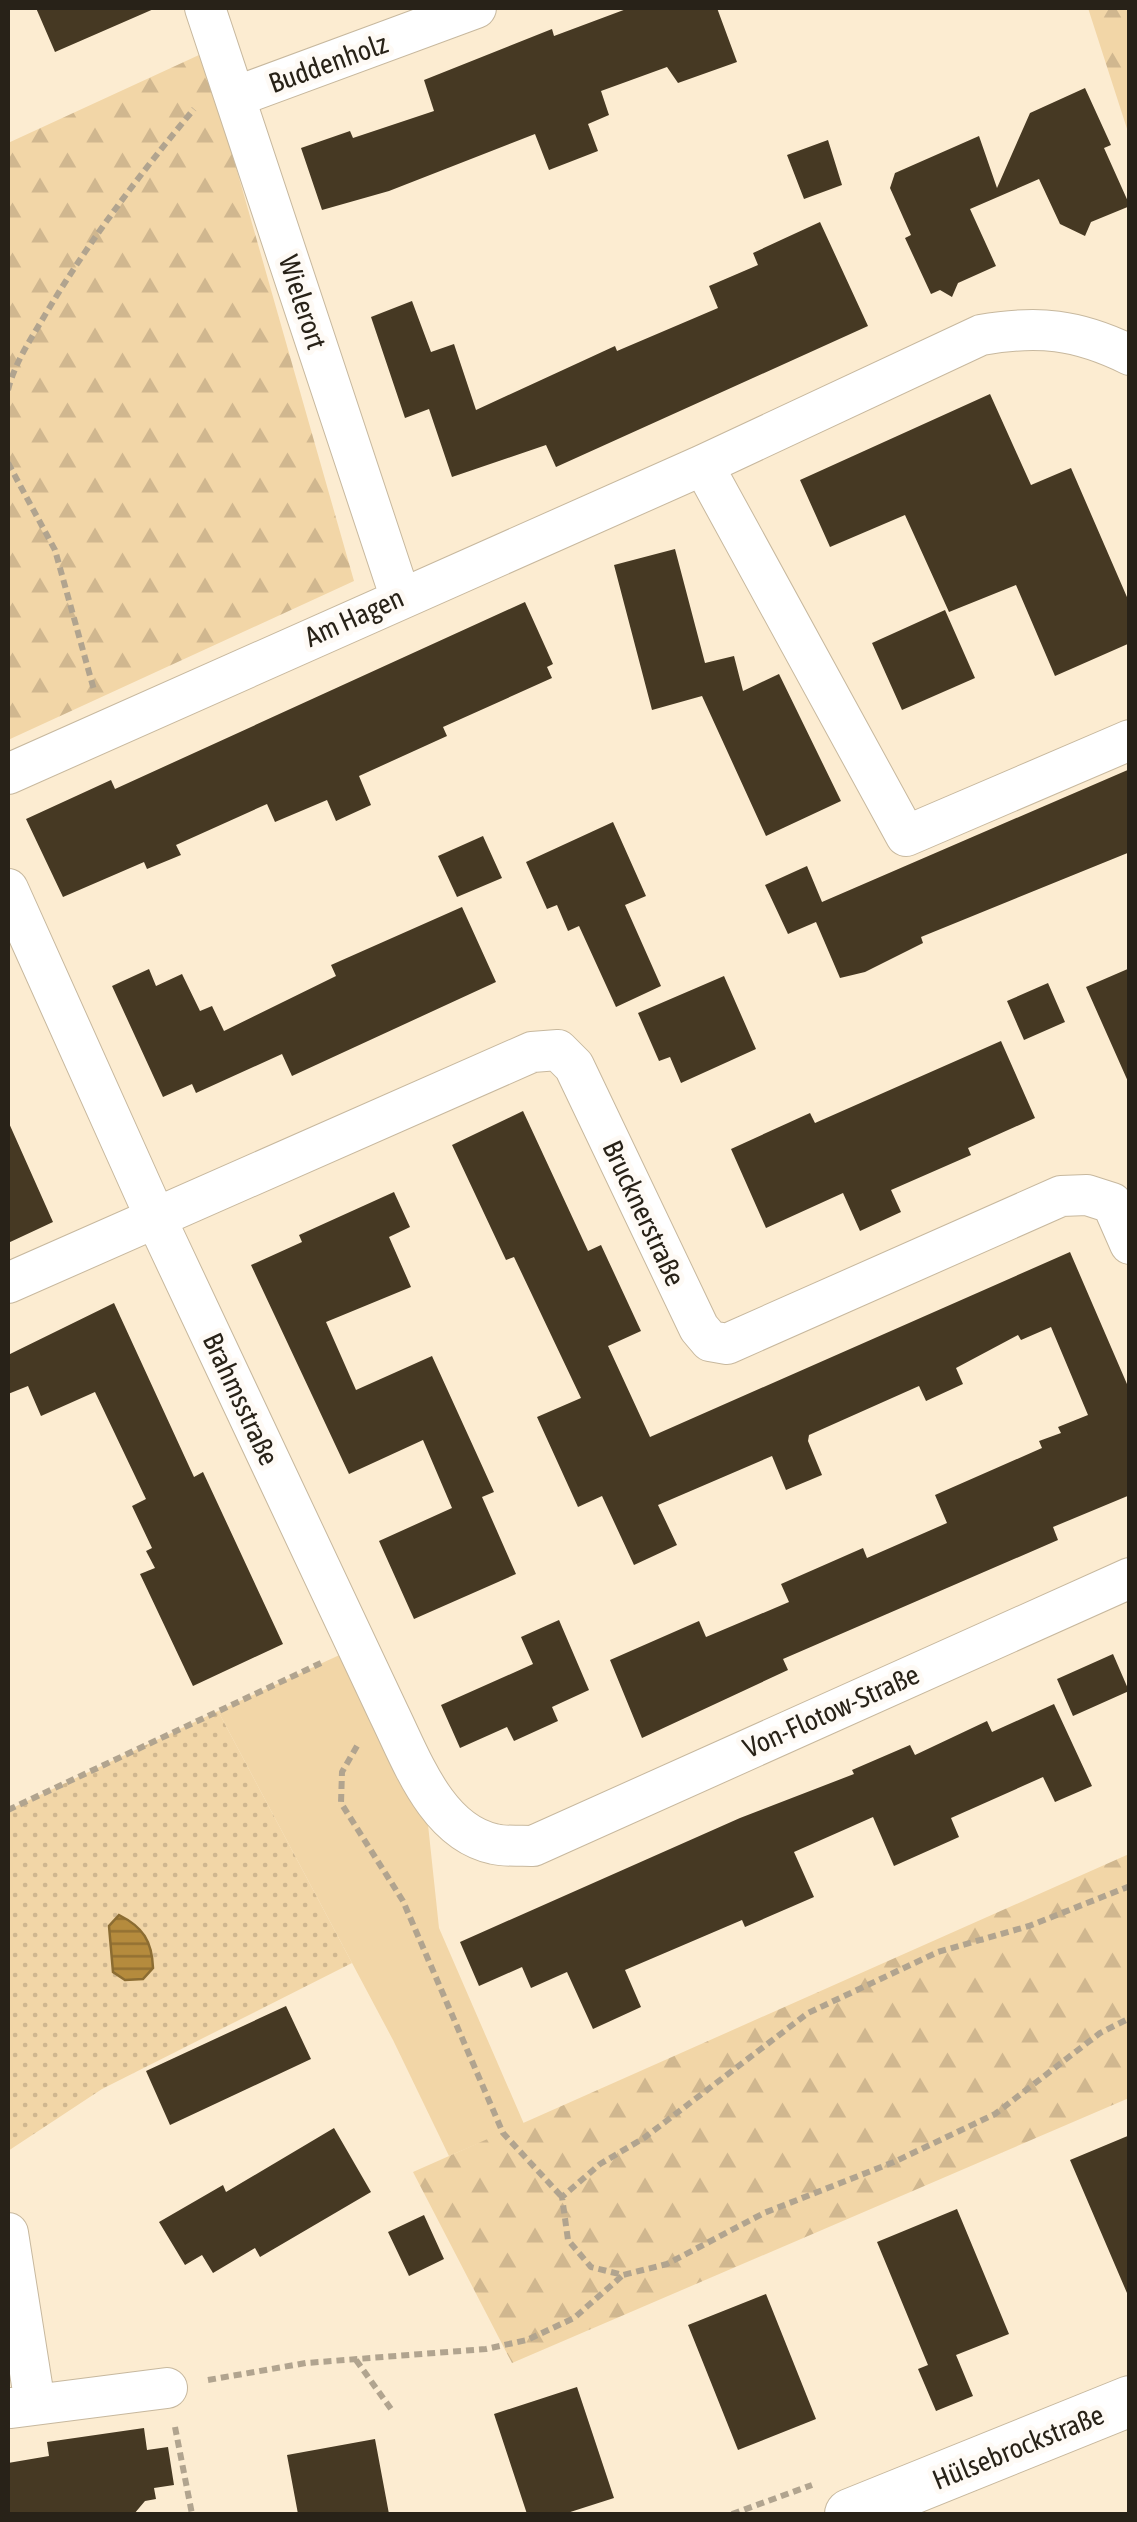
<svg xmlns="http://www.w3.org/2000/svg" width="1137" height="2522" viewBox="0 0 1137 2522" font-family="'Asap Condensed',sans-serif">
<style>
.grass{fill:#f2d6a7}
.forest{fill:url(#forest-firs)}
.garden{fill:url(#garden-dots)}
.water{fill:url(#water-rules);stroke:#8b6c32;stroke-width:2.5}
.building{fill:#463923}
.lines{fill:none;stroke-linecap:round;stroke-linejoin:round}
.minor-casing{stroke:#c7b89e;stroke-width:42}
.tertiary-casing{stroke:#c7b89e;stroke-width:52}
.path{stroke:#b1a48f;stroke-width:6;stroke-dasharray:8 5;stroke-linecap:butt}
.minor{stroke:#fff;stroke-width:40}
.tertiary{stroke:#fff;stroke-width:50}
.labels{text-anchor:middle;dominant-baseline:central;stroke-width:10;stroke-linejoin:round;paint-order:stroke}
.street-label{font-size:28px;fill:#282218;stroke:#fefaf5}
</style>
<defs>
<pattern id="forest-firs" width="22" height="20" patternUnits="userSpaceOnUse" patternTransform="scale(2.5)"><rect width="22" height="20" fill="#f2d6a7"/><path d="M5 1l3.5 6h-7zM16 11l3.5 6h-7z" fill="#d0b78f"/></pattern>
<pattern id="garden-dots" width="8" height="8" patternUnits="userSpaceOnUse" patternTransform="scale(2.5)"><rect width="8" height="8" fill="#f2d6a7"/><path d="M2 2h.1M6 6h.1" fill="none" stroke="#d0b78f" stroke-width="1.8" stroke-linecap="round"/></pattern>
<pattern id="water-rules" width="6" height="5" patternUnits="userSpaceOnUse" patternTransform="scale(2.5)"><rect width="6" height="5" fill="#b58b3d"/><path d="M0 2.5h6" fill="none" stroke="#937132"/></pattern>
</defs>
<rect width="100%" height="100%" fill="#fcecd1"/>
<!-- grass -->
<path class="grass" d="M359,1646L424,1787L439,1928L524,2124L449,2156L393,2040L218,1711Z"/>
<!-- forest -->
<path class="forest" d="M1088,8H1129V136V135Z
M199,55L218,104L354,581L8,740V143Z
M1129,1854V2098L512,2363L413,2172Z"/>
<!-- garden -->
<path class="garden" d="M218,1711L352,1963L102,2089L8,2151V1810Z"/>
<!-- water -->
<path class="water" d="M119,1915C143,1927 152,1941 153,1968L143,1979L125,1980L113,1972L109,1926Z"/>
<!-- building -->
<path class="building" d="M36,8H156L55,52Z
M629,8H717L737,62L678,83L667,67L601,91L609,115L588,124L598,151L549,170L535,134L389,191L322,210L301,148L350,131L353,138L434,111L424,80L552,29L554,36Z
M1085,88L1111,145L1104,148L1130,206L1091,222L1085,236L1060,224L1039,179L970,209L996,266L958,283L952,297L940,290L931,294L905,238L911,235L890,188L895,173L979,136L997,188L1030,113Z
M828,140L842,185L804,199L787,155Z
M820,222L868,326L556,467L546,445L452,477L429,409L405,418L371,317L412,301L431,352L454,344L476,410L615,346L617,351L718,308L709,286L758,265L753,253Z
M990,394L1031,485L1071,468L1130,604V643L1055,676L1016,585L949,612L905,515L830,547L800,480Z
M675,549L705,663L734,656L743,691L779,674L841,801L766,836L702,696L652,710L614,565Z
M525,602L553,664L547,667L552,678L443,727L447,736L359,776L371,805L336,821L327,800L275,822L267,804L176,845L181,855L147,869L144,862L63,897L26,819L111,780L115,789Z
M945,610L975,678L902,710L872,643Z
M1130,769V852L921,937L923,943L865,972L840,978L816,922L788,934L765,885L807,866L822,902Z
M613,822L646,896L625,905L661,986L616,1007L579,926L568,931L557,905L547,909L526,862Z
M483,836L502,878L457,897L438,856Z
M462,907L496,982L292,1076L282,1054L196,1093L192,1084L163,1097L112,986L149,969L156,986L182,974L200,1011L212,1006L224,1031L336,976L331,965Z
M1130,968V1086L1086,987Z
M724,976L756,1049L681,1083L670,1057L659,1061L638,1013Z
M1048,983L1065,1022L1024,1040L1007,1001Z
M1001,1041L1035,1118L968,1148L971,1155L891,1190L901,1212L860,1231L843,1193L766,1228L731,1149L810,1113L815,1123Z
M523,1111L588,1251L601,1245L641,1331L608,1346L650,1437L1070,1252L1130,1391V1495L1053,1527L1058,1540L783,1659L788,1670L642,1738L610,1660L699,1621L706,1637L789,1602L781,1584L863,1548L867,1558L947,1523L935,1495L1042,1448L1039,1441L1061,1433L1058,1427L1088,1415L1051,1327L1021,1340L1018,1335L956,1368L963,1384L926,1401L919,1386L809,1435L808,1441L822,1475L786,1490L772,1456L658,1505L677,1545L634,1565L602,1496L578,1507L537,1417L581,1398L514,1257L506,1260L452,1145Z
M8,1121L53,1222L8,1243Z
M394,1192L410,1227L389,1237L411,1287L326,1322L356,1390L432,1356L494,1492L482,1497L516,1574L414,1619L379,1541L452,1508L423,1440L349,1474L251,1265L302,1242L299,1235Z
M114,1303L194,1477L203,1472L283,1644L193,1686L140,1574L155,1568L146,1551L152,1548L132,1506L146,1499L95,1392L41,1416L28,1386L8,1394V1355Z
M559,1620L589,1690L552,1707L558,1721L514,1741L507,1727L460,1748L441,1705L533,1664L521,1637Z
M1113,1654L1129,1691L1073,1716L1057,1679Z
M1054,1704L1092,1786L1055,1802L1043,1777L951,1818L959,1837L894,1866L873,1817L794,1852L814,1897L745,1927L742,1920L625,1970L641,2007L593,2029L567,1972L531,1988L522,1967L479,1986L460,1942L740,1818L854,1774L852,1770L910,1745L915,1755L987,1721L992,1732Z
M286,2006L311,2059L170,2125L146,2071Z
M334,2128L371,2192L260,2257L255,2248L213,2273L202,2255L185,2265L159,2222L223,2185L226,2192Z
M1130,2135V2300L1070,2160Z
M957,2209L1009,2334L956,2355L973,2396L936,2411L918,2369L928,2365L877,2242Z
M424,2215L444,2259L409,2276L388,2232Z
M766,2294L816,2419L738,2450L688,2325Z
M577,2387L614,2498L564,2514H527L494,2414Z
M144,2428L147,2450L168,2447L174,2485L154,2488L156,2499L145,2501L134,2514H8V2463L49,2456L47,2442Z
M375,2439L389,2514H298L287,2455Z"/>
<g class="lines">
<!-- minor casing -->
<g class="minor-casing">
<path id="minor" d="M205,8L400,596
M235,97L476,8
M703,465L906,836L1130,740
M8,774L703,465L981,335C1038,325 1077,329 1130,355
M8,889L157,1221L389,1714C412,1761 437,1832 494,1844C506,1847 521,1845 533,1846L1130,1578
M8,1283L532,1052L558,1050L574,1066L699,1328L710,1341L727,1344L1061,1196L1087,1195L1112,1203L1130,1244
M8,2233L35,2404
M11,2408L167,2388"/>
</g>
<!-- tertiary casing -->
<g class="tertiary-casing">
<path id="tertiary" d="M850,2514L1130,2401"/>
</g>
<!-- path -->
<path class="path" d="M8,390C15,362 31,339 45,315C89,241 139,175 194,109
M8,463L55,550L94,690
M357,1746L342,1772L341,1803L403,1901L503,2133L562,2197
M8,1810L321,1663
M1130,1886L1029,1926L938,1952L808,2013L644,2138L600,2164L562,2197L568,2240L591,2267L623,2275L667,2264L764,2213L894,2162L995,2114L1100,2033L1130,2018
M356,2360L391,2409
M208,2380L306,2363L486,2349L527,2340L574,2318L623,2275
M175,2427L192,2514
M732,2514L812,2485"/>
<!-- minor -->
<use href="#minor" class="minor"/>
<!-- tertiary -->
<use href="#tertiary" class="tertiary"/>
</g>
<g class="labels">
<!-- street labels -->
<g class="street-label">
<text transform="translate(328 63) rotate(-20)">Buddenholz</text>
<text transform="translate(303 302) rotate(72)">Wielerort</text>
<text transform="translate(354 617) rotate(-24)">Am Hagen</text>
<text transform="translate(644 1213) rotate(65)">Brucknerstraße</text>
<text transform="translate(241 1399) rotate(65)">Brahmsstraße</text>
<text transform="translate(831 1711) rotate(-24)">Von-Flotow-Straße</text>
<text transform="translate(1018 2447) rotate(-22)">Hülsebrockstraße</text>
</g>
</g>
<!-- border -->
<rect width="1137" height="2522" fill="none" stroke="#282218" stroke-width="20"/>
</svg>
